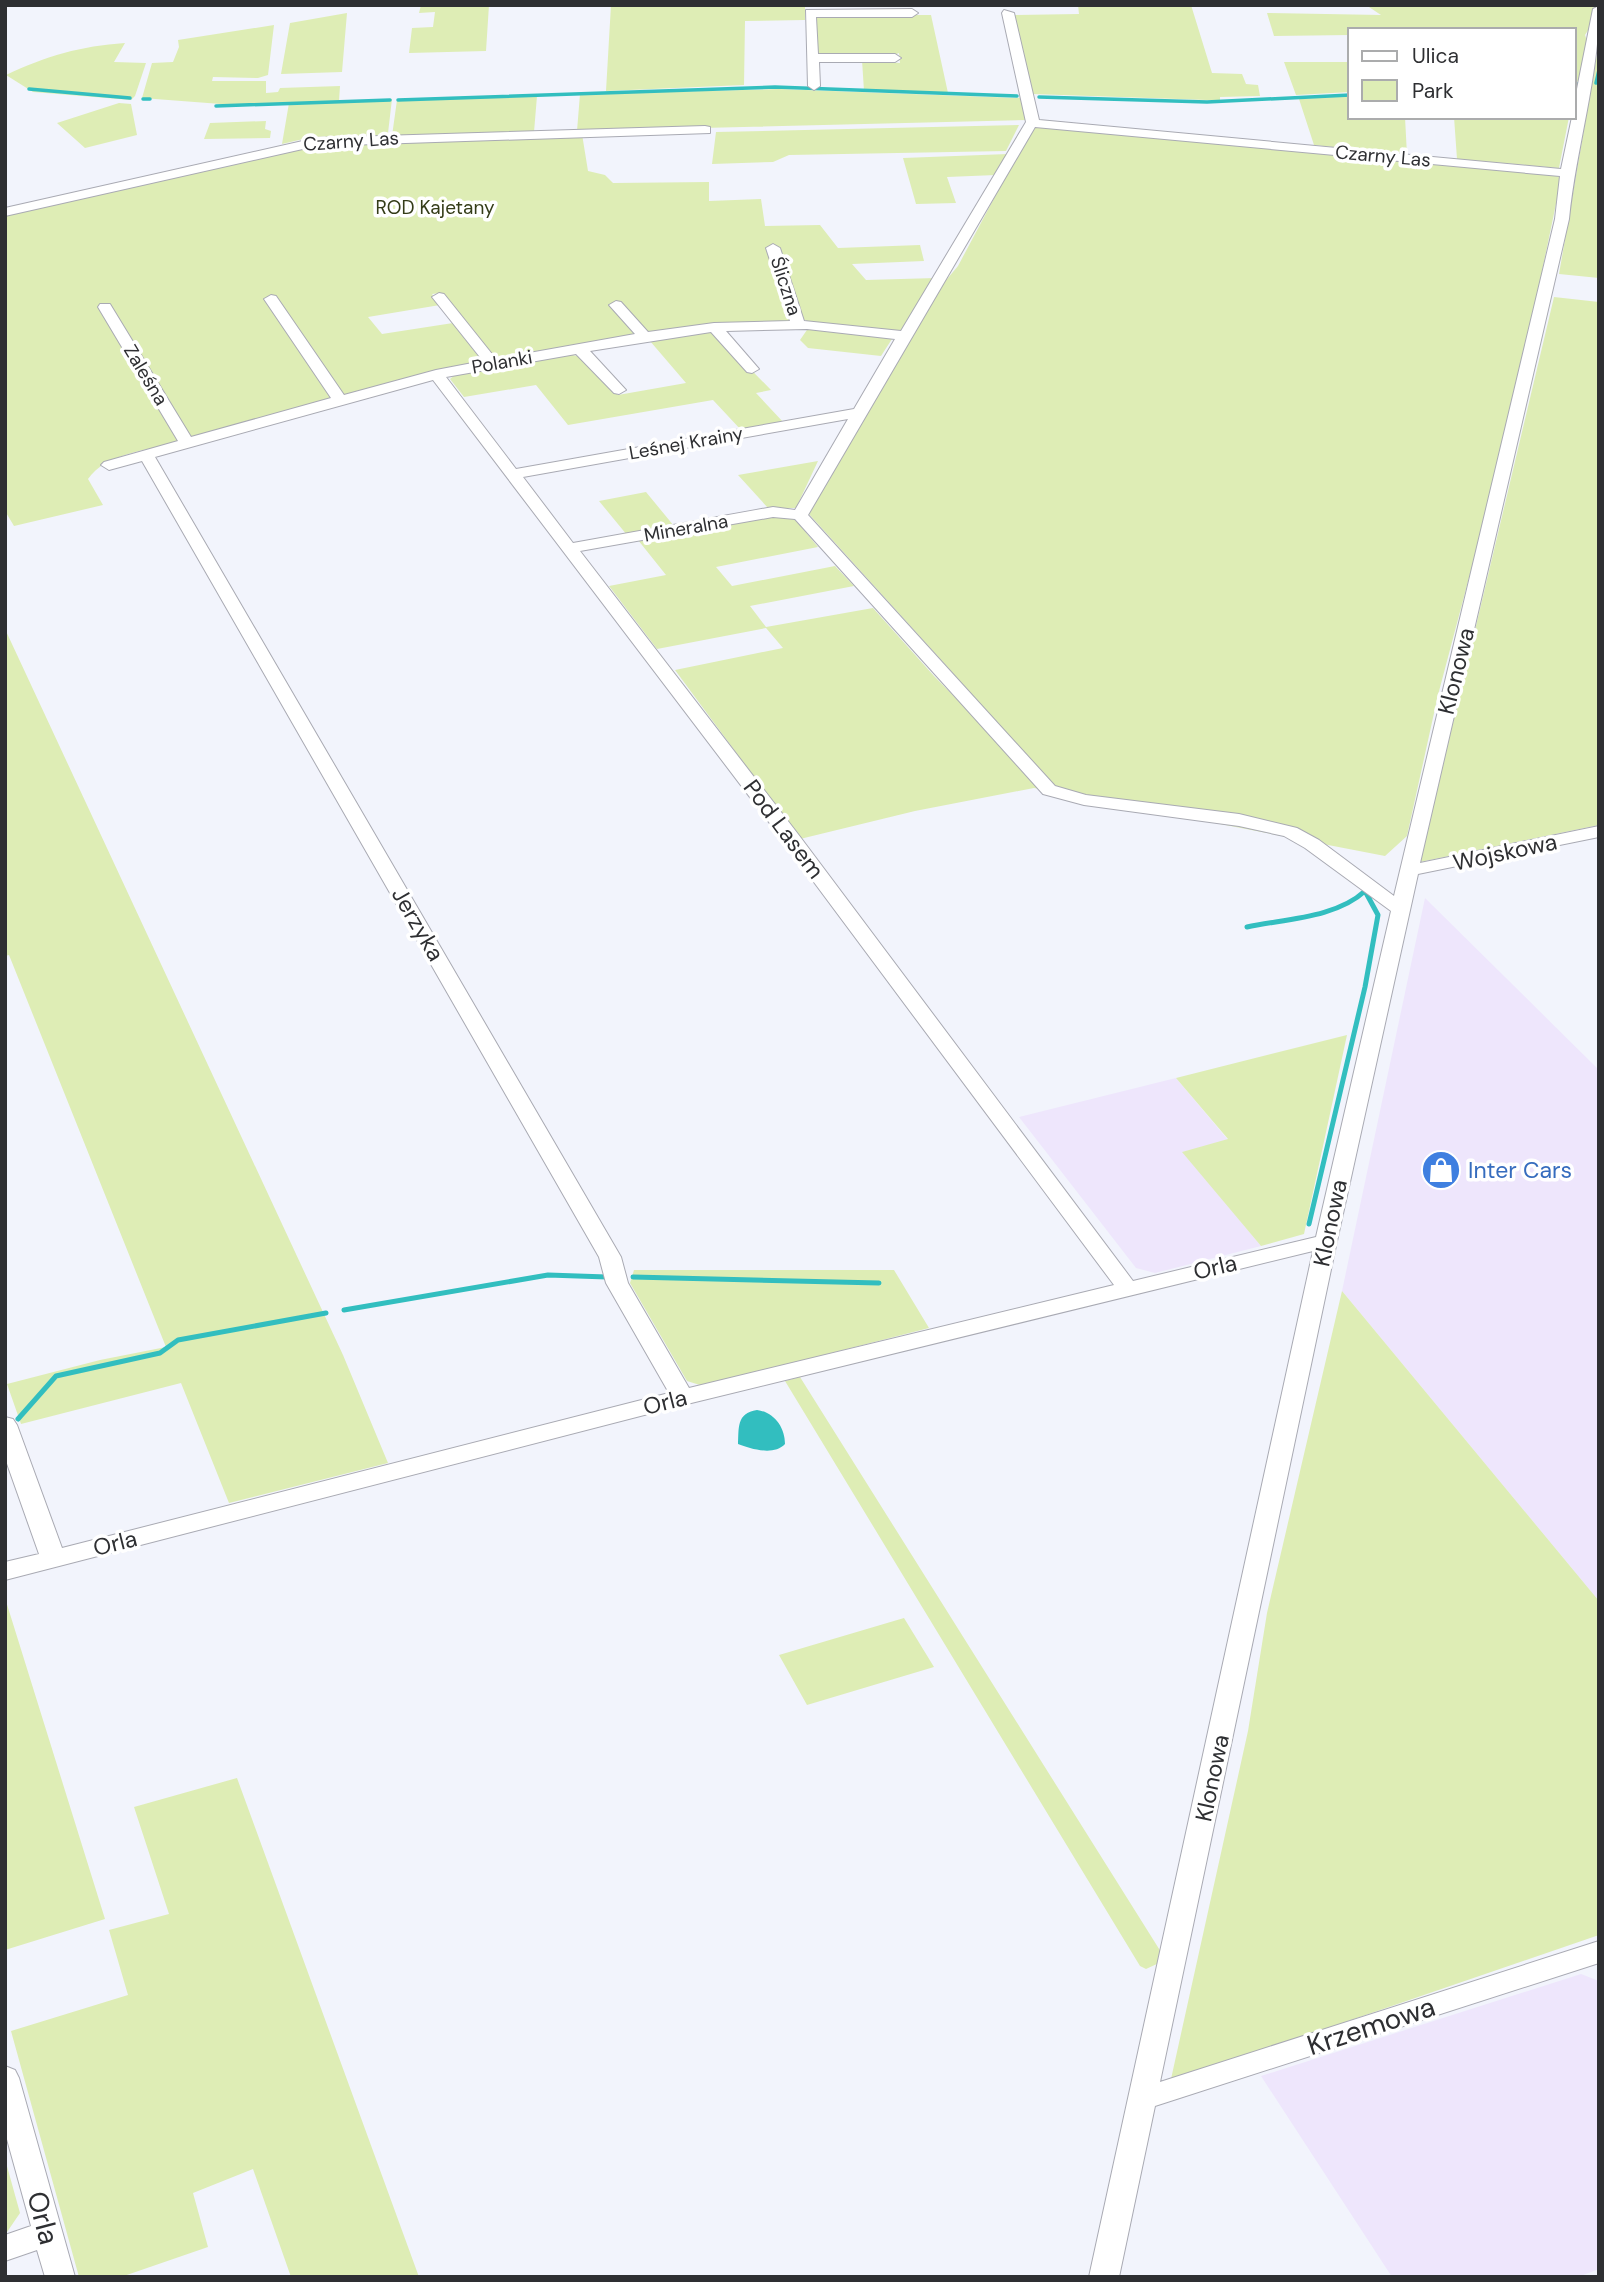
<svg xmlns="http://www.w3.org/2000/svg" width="1604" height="2282" viewBox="0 0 1604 2282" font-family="'DM Sans',sans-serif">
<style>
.industrial{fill:#eee6fc}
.green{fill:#deedb5}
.water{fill:#32bebf}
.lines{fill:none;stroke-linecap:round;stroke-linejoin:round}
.stream-far1{stroke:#32bebf;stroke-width:3.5}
.stream{stroke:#32bebf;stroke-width:5}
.street-casing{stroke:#a9aab3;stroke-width:2}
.street{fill:#fff;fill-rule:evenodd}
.labels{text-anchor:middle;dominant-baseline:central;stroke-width:7;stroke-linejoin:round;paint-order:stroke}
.far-street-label{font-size:19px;fill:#2e2f32;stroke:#fff}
.far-park-label{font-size:19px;fill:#343c18;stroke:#fff}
.street-label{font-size:23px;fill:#2e2f32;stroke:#fff}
.shop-label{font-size:23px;fill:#366cbe;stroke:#fff;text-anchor:start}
.near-street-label{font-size:28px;fill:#2e2f32;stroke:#fff}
</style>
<rect width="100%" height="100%" fill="#f2f4fc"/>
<!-- industrial -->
<path class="industrial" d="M1425,898L1599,1070V1601L1342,1291Z
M1176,1078L1228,1140L1183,1152L1261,1246L1155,1273L1136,1268L1019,1117Z
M1581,1974L1599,1981V2269L1578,2277H1392L1261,2076Z"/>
<!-- green -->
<path class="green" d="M421,5H489L486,51L409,53L412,28L433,27L435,12L419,13Z
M611,5H805V20L745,21L744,85L606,91Z
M1078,5H1191L1212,73L1242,74L1246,84L1258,85L1260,96L1220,97V100H1207L1032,94L1013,18L1015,15L1079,14Z
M1366,5H1594L1592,24L1585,35L1587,41L1581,81L1574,82V30H1350V35L1274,36L1267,13L1381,15Z
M347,13L342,72L281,74L290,23Z
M821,15H931L948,93L864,91L862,60L900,63L899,53L891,56H826L815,53V18Z
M274,25L268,75L258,78L213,77L212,81H266V93L278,92L280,88L340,86L339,101L392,99L388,133L379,136L312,137L282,144L289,103L234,105L142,98L152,63L173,62L179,47L178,40Z
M125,43L114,62L146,63L135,96L131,100L33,92L6,75C46,56 81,46 125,43Z
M1599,43V278L1559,274Z
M1284,62H1350V92L1296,95Z
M779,89L1021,98L1027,120L577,131L580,94Z
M537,96L534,132L392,136L397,100Z
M1350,96V117H1405L1407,155L1314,145L1299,99Z
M119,103L131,104L137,135L85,148L57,123Z
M1454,117H1569L1559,168L1457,159Z
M266,121L265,129L271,131L270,138L204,139L210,123Z
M1019,125L1006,151L789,155L773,162L712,164L716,132Z
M1032,127L1562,175L1529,334L1475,555L1438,695L1407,836L1385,856L1034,788L915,811L800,839L675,670L783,648L766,628L657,649L609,586L666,575L638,540L775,516L794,518L818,547L716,567L732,586L835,566L854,586L750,606L766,627L873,608L934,676L1004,747L952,672L808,513L942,285L958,266Z
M582,134L588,171L605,175L613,183L709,182V201L761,199L765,226L820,225L838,248L920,245L924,261L852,264L866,280L936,278L902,333L812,323L800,318L779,247H768L791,323L638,336L496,359L441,293L432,294L440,305L368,317L382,334L453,323L482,361L349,396L343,394L275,297L265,298L336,400L191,439L99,307L178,442C149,450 106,453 88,479L103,505L14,526L5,511V215L295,146L323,147L326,142Z
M1008,154L996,175L947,177L956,203L916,204L903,158Z
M1554,297L1599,302V825L1420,862Z
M809,327L885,335L892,339L881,356L808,348L800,340Z
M713,331L771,390L756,393L784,423L742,431L713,400L568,425L536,385L464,397L450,379L456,374L568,354L581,357L618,395L686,383L650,341Z
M818,461L796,508H768L738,475Z
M646,492L674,526L627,535L599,501Z
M5,629L343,1355L388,1463L229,1503L181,1383L21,1424L7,1384L100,1360L166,1347L9,955L5,956Z
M1347,1035L1304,1234L1261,1246L1182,1152L1228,1139L1176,1078Z
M634,1270H894L929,1328L703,1386L687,1381L630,1283Z
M1342,1291L1599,1601V1935L1176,2080L1171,2079L1248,1731L1267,1613Z
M800,1377L1161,1952L1159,1963L1146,1969L1140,1966L785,1381Z
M5,1598L105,1919L5,1950Z
M904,1618L934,1667L807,1705L779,1655Z
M237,1778L419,2277H291L253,2169L193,2193L208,2247L121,2277H79L11,2031L128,1995L109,1930L169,1914L134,1807Z
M5,2159L20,2213L5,2235Z"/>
<!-- water -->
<path class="water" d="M757,1410C774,1412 785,1427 785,1444C774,1456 751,1449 738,1444C739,1429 736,1413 757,1410Z"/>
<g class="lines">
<!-- stream-far1 -->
<path class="stream-far1" d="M1596,83L1599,70
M1574,84H1577
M29,89L130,98
M1039,97L1207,102L1350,95
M143,99H150
M398,100L775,87L1017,96
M216,106L390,100"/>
<!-- stream -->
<path class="stream" d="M1247,927C1284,919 1336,918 1365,891L1378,915L1365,987L1309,1224
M633,1277L879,1283
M344,1310L548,1275L607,1277
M18,1419L56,1376L160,1353L178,1340L326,1313"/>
<!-- street casing -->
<g class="street-casing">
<path id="street" d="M1599,6C1599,77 1576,148 1569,219L1420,863L1599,826V837L1418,874L1337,1241L1160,2082L1599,1941V1963L1155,2106L1119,2277H1089L1313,1251L683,1405L5,1580V1562L39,1554L5,1458V1417L13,1419L17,1425L62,1548L669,1393L606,1283L599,1257L142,461L109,470L101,465L104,462L178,441L98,307L100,304H110L191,437L331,398L264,299L271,295L276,296L344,395L436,370L483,361L432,297L439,293L444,294L496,359L635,334L609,305L616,301L621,302L648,332L714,323L790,321L766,248L773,244L780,248L804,321L901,331L1026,122L1002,13L1004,10L1014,13L1039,120L1561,169L1572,117H1574V104L1593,9ZM1035,127L1560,176L1555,219L1394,896L1319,840L1297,828L1239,814L1086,795L1055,786L808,515ZM807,329L895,339L854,409L516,469L446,377L576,354L614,393L619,394L626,390L590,351L711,332L747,372L752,373L759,369L726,331ZM433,380L787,846L1114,1285L689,1388L628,1283L621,1257L155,457ZM848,419L795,510L773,507L573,543L523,477ZM773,517L795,519L1043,794L1084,805L1239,826L1284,836L1305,848L1391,911L1316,1237L1133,1281L801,838L580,551Z
M806,10L912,9L918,13L912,17H816L818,54H895L901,58L895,62H819L820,86L814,90L808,86Z
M705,126L710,127V133L316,146L5,216V208L316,138Z
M5,2066L15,2070L19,2078L75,2277H45L37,2250L5,2261V2235L31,2226L5,2132Z"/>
</g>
<!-- street -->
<use href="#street" class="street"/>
</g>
<!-- icons -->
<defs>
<g id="shop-disc" transform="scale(2.0125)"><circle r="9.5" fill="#3f7fe0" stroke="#fff"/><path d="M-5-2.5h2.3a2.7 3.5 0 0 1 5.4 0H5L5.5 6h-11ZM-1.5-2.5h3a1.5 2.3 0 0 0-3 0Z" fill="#fff"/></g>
</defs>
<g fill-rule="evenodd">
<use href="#shop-disc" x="1441" y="1170"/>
</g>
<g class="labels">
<!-- far-street labels -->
<g class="far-street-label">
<text transform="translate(351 141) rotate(-4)">Czarny Las</text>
<text transform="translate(1383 156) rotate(5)">Czarny Las</text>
<text transform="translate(786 286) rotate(72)">Śliczna</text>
<text transform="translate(502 362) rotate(-10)">Polanki</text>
<text transform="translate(146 375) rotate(59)">Zaleśna</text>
<text transform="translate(686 443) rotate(-10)">Leśnej Krainy</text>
<text transform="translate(686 528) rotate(-10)">Mineralna</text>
</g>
<!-- far-park labels -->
<g class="far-park-label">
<text x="435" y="207">ROD Kajetany</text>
</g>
<!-- street labels -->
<g class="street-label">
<text transform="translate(1456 671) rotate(-76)">Klonowa</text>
<text transform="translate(784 829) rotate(53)">Pod Lasem</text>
<text transform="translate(1505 852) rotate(-12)">Wojskowa</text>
<text transform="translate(418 924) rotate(60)">Jerzyka</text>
<text transform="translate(1330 1223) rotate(-78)">Klonowa</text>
<text transform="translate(1215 1267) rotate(-13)">Orla</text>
<text transform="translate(665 1402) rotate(-14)">Orla</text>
<text transform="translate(115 1543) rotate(-14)">Orla</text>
<text transform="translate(1212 1778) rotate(-78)">Klonowa</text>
</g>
<!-- shop labels -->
<g class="shop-label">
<text x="1468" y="1170">Inter Cars</text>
</g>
<!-- near-street labels -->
<g class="near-street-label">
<text transform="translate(1371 2026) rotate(-18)">Krzemowa</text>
<text transform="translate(43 2218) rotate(75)">Orla</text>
</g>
</g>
<!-- border -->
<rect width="1604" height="2282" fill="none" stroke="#2e2f32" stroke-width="14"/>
<!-- legend -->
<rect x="1348" y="28" width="228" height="91" fill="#ffffff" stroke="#abacad" stroke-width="2"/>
<rect x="1362" y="51" width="35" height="10" fill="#ffffff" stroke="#abacad" stroke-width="2"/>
<text x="1412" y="63" font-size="21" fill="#2e2f32">Ulica</text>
<rect x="1362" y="80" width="35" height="21" fill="#deedb5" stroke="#abacad" stroke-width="2"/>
<text x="1412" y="98" font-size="21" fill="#2e2f32">Park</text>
</svg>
